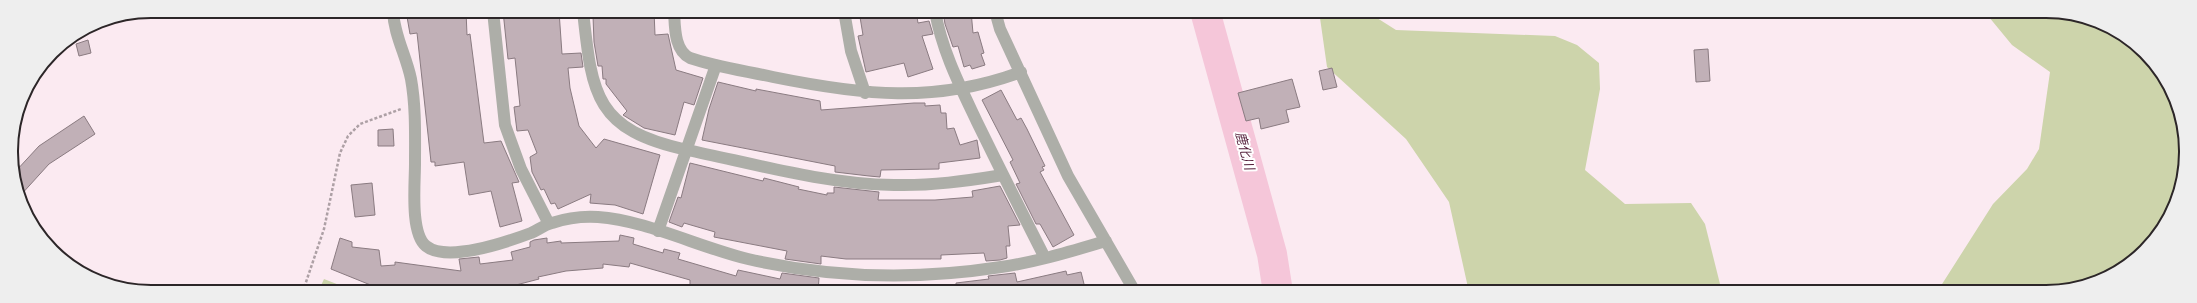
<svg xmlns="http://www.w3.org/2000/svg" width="2197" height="303" viewBox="0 0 2197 303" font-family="'Alegreya Sans','Noto Sans JP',sans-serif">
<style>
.green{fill:#cdd4ab}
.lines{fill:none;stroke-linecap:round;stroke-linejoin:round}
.river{stroke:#f5c6d9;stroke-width:30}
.building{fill:#c1b0b7;stroke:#8a7b81}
.path{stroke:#ada0a5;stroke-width:2.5;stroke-dasharray:3 2;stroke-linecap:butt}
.minor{stroke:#adaea8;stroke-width:12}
.labels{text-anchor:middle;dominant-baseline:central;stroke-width:4;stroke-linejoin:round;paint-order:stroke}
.water-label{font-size:13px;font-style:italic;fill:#4e1733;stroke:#fff}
.rim{fill:none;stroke:#2c2628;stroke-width:2}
</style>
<rect width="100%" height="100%" fill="#fbeaf1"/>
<!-- green -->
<path class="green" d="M1319,11H1366L1396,30L1555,36L1577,45L1599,63L1600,89L1585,170L1625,204L1691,203L1705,224L1722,292H1469L1449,202L1406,139L1327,67Z
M1984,11H2055L2108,26L2151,59L2179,107L2186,161L2172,213L2145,251L2099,281L2054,292H1937L1993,204L2027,169L2039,149L2050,72L2012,45Z
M324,279L357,292H318Z"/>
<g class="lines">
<!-- river -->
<path class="river" d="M1205,11L1272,254L1278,292"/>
</g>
<!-- building -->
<path class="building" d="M406,11H466L467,35L470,34L484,143L501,141L519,182L512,183L522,221L500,227L491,191L469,195L464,162L435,166V162H431L417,33L410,34Z
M503,11H559L562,54L581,53L583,67L568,68L570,88L579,126L596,148L604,139L660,155L643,214L615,205L590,203L591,194L558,209L555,203L551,204L544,189L541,190L532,172L530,157L537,153L528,130L517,131L514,107L520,106L515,58L508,59Z
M624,11H654L655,35L668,34L676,70L703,78L694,105L684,102L675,135L644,128L623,115L627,111L606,84V79H603L602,66H598L594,42L593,16L624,14Z
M859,11H916L918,23L929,21L933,34L922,36L933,69L908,77L904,63L866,72L858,36L863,35Z
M949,11H971L973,33L978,32L984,53L981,54L985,65L972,69L970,65L964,67L958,46L953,47L945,24L944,18L950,17Z
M88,40L91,53L79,56L76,44Z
M1708,49L1710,81L1696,82L1694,50Z
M1332,68L1337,87L1323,90L1319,71Z
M1292,79L1300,107L1286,110L1289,122L1261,129L1259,118L1246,121L1238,93Z
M718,82L756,91V89L820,101L821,110L914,103H925V106L940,105L941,113H946L947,129L954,128L960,145L977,140L980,158L939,163V169L881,170L880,177L869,176L835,172V166L702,140L709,109Z
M1001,90L1017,120L1021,118L1027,129L1045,166L1042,167L1044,170L1040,172L1074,235L1053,247L1040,224H1036L1016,184L1020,183L1010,162L1013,160L982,100Z
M84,116L95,134L49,164L19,197L15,172L39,146Z
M393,129L394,146H378V130Z
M690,163L763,181L764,178L799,187L798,189L827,195V193H834V187L879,192L878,200H935L973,197L972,191L1000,186L1020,225L1008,226L1010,246H1006L1007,258L1000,260L986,261L984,253L941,255V259H846L821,256V264L785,259L787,251L714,237L715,232L684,223L682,227L669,222L678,197L681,198Z
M372,183L375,215L355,217L351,185Z
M620,235L634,238L633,244L663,253L664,249L680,253L678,259L736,276L738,270L780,279L782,273L819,278L818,292H710L690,286V280L630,263L629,267L603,264V268L566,271L538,277L539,279L516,285L518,292H473V286L443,290V292H385L378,291V288L331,269L340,238L352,242V247L379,250L381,266L395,265V262L461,271L459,259L479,257L480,264L513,260L511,252L530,247V242L534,240L547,238V243L561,241V243L619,241Z
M1066,271L1067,275L1081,272L1086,292H956V283L989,279L988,276L1015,273L1017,282Z"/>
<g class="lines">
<!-- path -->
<path class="path" d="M306,292L305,285L324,229L340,153L348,136L360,124L401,109"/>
<!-- minor -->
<path class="minor" d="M393,11C394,35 406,55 411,79C416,107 415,136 415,164C415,184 410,233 426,246C447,263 507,242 531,233C538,230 544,225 552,223C567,218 583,216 598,217C645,220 701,248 748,259C831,278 917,280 1001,267C1037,262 1072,251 1106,241
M493,11L505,125L521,169L549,224
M583,11C592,95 595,130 687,150C755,164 825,184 894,185C931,186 966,181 1003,175
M674,11C675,27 674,50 690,58C717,67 746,71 773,77C862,95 934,104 1021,72
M844,11L851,51L865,93
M935,11C942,51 960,86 977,122C999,167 1022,213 1045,258
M995,11L1000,29L1068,176L1134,290L1140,292
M658,231L716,65"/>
</g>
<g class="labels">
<!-- water labels -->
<g class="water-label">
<text transform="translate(1244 151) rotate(75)">鹿化川</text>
</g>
</g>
<!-- crop -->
<path d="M0 0H2197V303H0ZM151 18H2046A133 133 0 0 1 2179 151V152A133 133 0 0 1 2046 285H151A133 133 0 0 1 18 152V151A133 133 0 0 1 151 18Z" fill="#eee" fill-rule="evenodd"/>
<path class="rim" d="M151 18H2046A133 133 0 0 1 2179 151V152A133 133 0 0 1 2046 285H151A133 133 0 0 1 18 152V151A133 133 0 0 1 151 18Z"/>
</svg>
